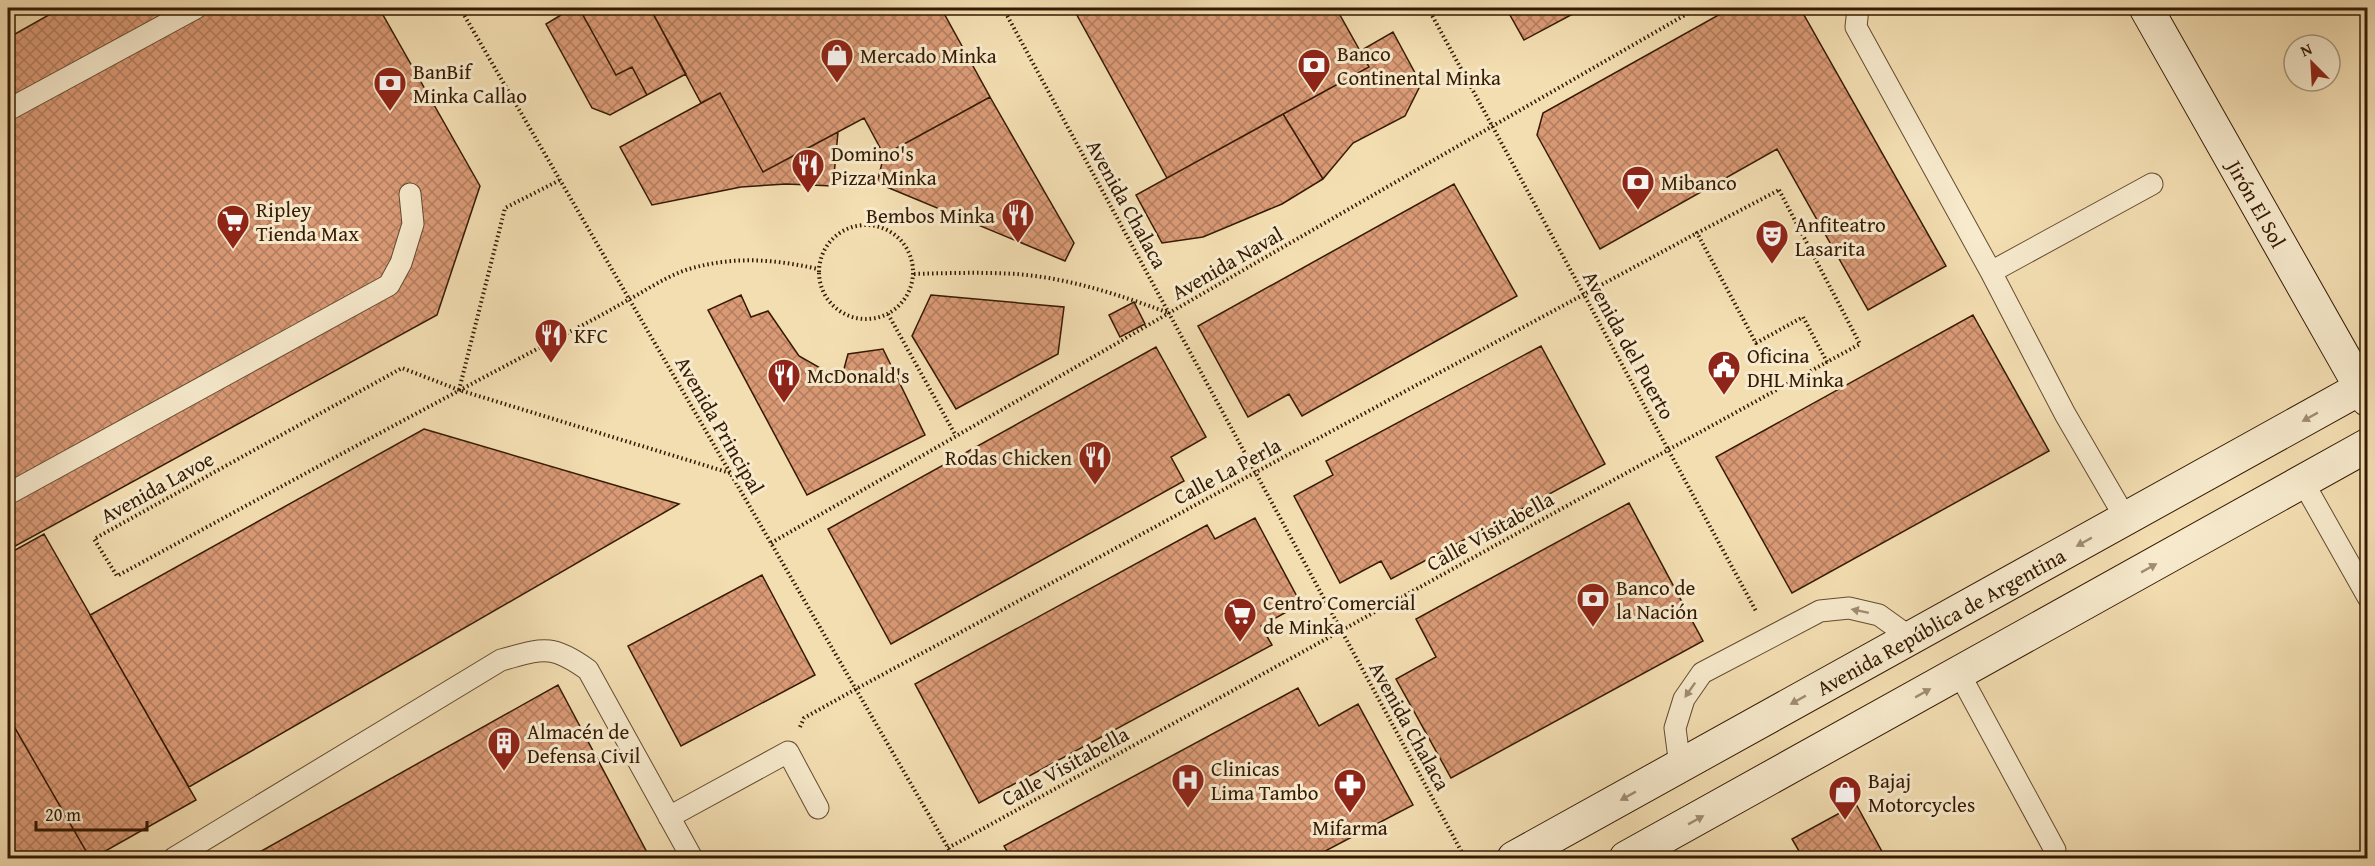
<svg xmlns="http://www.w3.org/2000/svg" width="2375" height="866" viewBox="0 0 2375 866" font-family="'Gentium Book Plus',serif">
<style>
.building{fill:url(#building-cross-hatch);stroke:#351a03;stroke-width:1.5}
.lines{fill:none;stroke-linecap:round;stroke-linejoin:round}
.lane-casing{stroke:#644b2f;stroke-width:23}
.secondary-casing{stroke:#351a03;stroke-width:35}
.path{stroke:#351a03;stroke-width:4;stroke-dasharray:1.5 3;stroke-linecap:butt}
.lane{stroke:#f7eacd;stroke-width:21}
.secondary{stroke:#f7eacd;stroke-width:33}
.oneway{fill:#a08c72}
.labels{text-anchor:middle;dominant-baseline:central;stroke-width:6;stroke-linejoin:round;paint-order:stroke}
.poi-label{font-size:21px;fill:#351a03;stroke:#f7eacd;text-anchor:start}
.street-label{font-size:21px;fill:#351a03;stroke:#f7eacd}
</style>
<defs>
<pattern id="building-cross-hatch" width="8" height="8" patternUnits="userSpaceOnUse" patternTransform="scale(1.5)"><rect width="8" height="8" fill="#da9a76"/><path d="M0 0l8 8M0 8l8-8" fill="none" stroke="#b27d5f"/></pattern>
</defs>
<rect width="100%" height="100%" fill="#f3deb2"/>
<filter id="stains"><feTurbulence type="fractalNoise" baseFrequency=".00333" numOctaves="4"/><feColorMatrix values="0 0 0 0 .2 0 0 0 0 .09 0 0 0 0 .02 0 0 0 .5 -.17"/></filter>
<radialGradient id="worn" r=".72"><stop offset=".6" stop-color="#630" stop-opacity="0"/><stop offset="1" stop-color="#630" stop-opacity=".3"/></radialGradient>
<!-- building -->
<path class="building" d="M61,8H379L480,186L437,315L8,550V38Z
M556,8H579L616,75L632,67L647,95L610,115L592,108L546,24L561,15Z
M579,8H650L686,74L647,95L632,67L616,75Z
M650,8H941L990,97L884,155L864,118L763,172L720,93L701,103Z
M1073,8H1336L1369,67L1167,178Z
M1506,8H1584L1524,40Z
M1731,8H1800L1946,266L1868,310L1777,149L1600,249L1537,135L1543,113Z
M1393,32L1421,84L1405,116L1353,143L1323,179L1283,114L1369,67L1360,51Z
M720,93L763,172L838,132L833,186L786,184L741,187L652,205L620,147Z
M990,97L1074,243L1065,261L877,183L884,155Z
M1283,114L1323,179L1282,204L1203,237L1162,243L1136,195Z
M1454,184L1517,296L1302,416L1289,394L1248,417L1198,326Z
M741,295L751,317L768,311L799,356L841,380L848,354L883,349L925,435L807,495L708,310Z
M931,295L1064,307L1058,354L956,409L912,336Z
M1134,302L1145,324L1120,337L1109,315Z
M1973,315L2049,451L1792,593L1716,457Z
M1541,346L1605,464L1391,579L1381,561L1340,583L1294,496L1333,475L1326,461Z
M1156,347L1206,437L1171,457L1184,481L891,644L828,529Z
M424,429L679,504L189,787L90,615Z
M1629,503L1703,641L1451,778L1396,679L1436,657L1416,619Z
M1255,518L1301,604L1261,626L1272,645L979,803L915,684L1207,525L1215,539Z
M44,534L196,800L93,858H90L8,716V554Z
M762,575L815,675L681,746L628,646Z
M558,685L650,858H249Z
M1298,688L1319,726L1358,704L1413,805L1312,858H1011L1004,846Z
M8,716L90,858H8Z
M1856,804L1885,857L1803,858L1792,839Z"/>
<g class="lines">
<!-- lane casing -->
<g class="lane-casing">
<path id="lane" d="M1858,8L1856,27L1991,272L2065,414L2126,519
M8,110L196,8
M1991,272L2152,184
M2303,482L2368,597
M8,494L389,285L401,263L413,224L410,194
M1959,673L2055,850
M1680,766L1675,728L1684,699L1702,673L1820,611L1849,608L1879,615L1911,638
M669,817L788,752L818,808
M174,858L501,660C542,649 551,643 588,670L692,858"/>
</g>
<!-- secondary casing -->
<g class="secondary-casing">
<g id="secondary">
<path id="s1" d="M2146,8L2368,400"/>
<path id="s2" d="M1514,858L2368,384"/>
<path d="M1626,858L2368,445"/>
</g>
</g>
<!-- path -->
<path class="path" d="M460,8L954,858
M1003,8L1465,858
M1428,8L1756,611
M1779,190L1860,344L1827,362L1803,317L1756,343L1697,233Z
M819 272a47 47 0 1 1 94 0a47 47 0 1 1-94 0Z
M914,274C948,273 982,272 1016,274C1069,278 1120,295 1169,313
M888,314L956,436
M459,390L505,208L560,180
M730,473L459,390L402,368L94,539L117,576C253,502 388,428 524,356C559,337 594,320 628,300C648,289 667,276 689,269C733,256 774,259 818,269
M771,543L1697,8
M800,727L804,718L856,689L1697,233
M948,848L1827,362"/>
<!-- lane -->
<use href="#lane" class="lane"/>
<!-- secondary -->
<use href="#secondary" class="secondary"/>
</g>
<!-- one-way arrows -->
<defs><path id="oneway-solid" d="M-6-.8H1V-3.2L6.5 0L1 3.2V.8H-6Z" transform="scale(1.5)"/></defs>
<g class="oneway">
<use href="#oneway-solid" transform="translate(2310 417) rotate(151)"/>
<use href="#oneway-solid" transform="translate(2084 542) rotate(151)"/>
<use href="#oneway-solid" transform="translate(2149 568) rotate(-29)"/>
<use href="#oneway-solid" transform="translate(1860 611) rotate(-168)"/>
<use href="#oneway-solid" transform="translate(1690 690) rotate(125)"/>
<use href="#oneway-solid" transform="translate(1923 693) rotate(-29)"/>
<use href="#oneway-solid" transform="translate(1798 700) rotate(151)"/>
<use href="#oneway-solid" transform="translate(1628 796) rotate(151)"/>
<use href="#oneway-solid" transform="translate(1696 820) rotate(-29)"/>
</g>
<!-- icons -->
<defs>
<g id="shop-pin" transform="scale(1.725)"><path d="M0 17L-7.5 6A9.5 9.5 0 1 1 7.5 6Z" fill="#8f2418" stroke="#f7eacd"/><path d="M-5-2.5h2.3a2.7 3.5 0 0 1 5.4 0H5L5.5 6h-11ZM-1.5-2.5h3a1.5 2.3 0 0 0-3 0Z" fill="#fff"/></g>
<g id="bank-pin" transform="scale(1.725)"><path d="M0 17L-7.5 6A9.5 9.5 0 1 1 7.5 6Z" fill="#8f2418" stroke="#f7eacd"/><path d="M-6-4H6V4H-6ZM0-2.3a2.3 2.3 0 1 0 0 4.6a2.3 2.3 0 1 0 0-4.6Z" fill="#fff"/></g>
<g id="restaurant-pin" transform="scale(1.725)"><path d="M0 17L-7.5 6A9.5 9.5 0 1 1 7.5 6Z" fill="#8f2418" stroke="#f7eacd"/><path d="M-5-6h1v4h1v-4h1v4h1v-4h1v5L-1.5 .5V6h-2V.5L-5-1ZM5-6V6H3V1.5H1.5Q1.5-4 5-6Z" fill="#fff"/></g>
<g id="supermarket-pin" transform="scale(1.725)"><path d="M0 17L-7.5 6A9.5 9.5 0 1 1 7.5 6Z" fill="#8f2418" stroke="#f7eacd"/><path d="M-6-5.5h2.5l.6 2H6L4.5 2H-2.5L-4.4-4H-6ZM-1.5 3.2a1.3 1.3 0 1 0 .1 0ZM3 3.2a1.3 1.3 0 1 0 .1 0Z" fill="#fff"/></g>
<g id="theatre-pin" transform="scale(1.725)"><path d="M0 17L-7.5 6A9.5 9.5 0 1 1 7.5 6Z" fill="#8f2418" stroke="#f7eacd"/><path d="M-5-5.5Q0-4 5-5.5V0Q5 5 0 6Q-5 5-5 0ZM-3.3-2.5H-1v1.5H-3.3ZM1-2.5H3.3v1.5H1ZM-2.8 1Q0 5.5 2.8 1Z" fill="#fff"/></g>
<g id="civic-pin" transform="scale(1.725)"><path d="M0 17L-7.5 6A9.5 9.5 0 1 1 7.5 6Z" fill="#8f2418" stroke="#f7eacd"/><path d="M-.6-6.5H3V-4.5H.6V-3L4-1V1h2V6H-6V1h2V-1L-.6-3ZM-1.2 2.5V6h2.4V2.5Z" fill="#fff"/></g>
<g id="building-pin" transform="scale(1.725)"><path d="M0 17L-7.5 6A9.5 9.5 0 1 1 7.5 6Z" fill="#8f2418" stroke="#f7eacd"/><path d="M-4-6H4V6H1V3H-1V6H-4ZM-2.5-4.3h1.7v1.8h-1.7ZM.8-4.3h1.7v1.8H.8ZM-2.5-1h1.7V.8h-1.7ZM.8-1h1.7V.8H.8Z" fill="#fff"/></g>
<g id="hospital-pin" transform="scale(1.725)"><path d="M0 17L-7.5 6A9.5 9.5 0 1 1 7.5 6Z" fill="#8f2418" stroke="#f7eacd"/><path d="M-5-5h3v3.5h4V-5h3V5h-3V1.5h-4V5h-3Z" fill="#fff"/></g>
<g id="pharmacy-pin" transform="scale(1.725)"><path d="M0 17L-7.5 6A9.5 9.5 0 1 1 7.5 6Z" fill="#8f2418" stroke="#f7eacd"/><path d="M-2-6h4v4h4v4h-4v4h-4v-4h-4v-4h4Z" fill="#fff"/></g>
</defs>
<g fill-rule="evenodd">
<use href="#shop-pin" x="837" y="55"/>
<use href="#bank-pin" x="1314" y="65"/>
<use href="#bank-pin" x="390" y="83"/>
<use href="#restaurant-pin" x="808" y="165"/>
<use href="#bank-pin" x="1638" y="182"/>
<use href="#restaurant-pin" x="1018" y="215"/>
<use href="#supermarket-pin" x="233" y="221"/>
<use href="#theatre-pin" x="1772" y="236"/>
<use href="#restaurant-pin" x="551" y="335"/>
<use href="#civic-pin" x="1724" y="367"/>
<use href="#restaurant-pin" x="784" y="375"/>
<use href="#restaurant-pin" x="1095" y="457"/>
<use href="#bank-pin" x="1593" y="599"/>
<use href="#supermarket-pin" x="1240" y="614"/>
<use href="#building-pin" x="504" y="743"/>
<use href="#hospital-pin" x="1188" y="780"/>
<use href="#pharmacy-pin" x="1350" y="785"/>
<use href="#shop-pin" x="1845" y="792"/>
</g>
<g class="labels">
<!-- poi labels -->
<g class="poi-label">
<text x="1337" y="53">Banco<tspan x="1337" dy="24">Continental Minka</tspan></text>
<text x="860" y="55">Mercado Minka</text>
<text x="413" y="71">BanBif<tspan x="413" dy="24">Minka Callao</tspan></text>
<text x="831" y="153">Domino's<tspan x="831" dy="24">Pizza Minka</tspan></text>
<text x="1661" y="182">Mibanco</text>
<text x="256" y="209">Ripley<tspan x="256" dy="24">Tienda Max</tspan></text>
<text x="995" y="215" text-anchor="end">Bembos Minka</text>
<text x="1795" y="224">Anfiteatro<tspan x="1795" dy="24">Lasarita</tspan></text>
<text x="574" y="335">KFC</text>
<text x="1747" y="355">Oficina<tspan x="1747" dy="24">DHL Minka</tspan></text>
<text x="807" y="375">McDonald's</text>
<text x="1072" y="457" text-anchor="end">Rodas Chicken</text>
<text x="1616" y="587">Banco de<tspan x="1616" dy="24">la Nación</tspan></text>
<text x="1263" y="602">Centro Comercial<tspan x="1263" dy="24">de Minka</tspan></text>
<text x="527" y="731">Almacén de<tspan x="527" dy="24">Defensa Civil</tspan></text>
<text x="1211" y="768">Clinicas<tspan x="1211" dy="24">Lima Tambo</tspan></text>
<text x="1868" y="780">Bajaj<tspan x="1868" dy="24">Motorcycles</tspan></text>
<text x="1350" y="827" text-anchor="middle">Mifarma</text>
</g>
<!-- street labels -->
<g class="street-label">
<text transform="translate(1127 204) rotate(61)">Avenida Chalaca</text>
<text stroke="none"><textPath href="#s1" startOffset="225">Jirón El Sol</textPath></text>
<text transform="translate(1227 263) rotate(-30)">Avenida Naval</text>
<text transform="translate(1629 345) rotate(61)">Avenida del Puerto</text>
<text transform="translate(720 425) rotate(60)">Avenida Principal</text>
<text transform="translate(1227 471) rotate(-28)">Calle La Perla</text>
<text transform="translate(157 487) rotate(-29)">Avenida Lavoe</text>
<text transform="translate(1490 531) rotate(-29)">Calle Visitabella</text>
<text stroke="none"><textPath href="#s2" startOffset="488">Avenida República de Argentina</textPath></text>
<text transform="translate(1410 726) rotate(61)">Avenida Chalaca</text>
<text transform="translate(1065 766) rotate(-29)">Calle Visitabella</text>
</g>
</g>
<!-- margin -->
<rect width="2375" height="866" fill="none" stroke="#f3deb2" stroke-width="30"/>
<rect x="9" y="9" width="2357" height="848" fill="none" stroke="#351a03" stroke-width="3"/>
<rect x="15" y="15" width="2345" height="836" fill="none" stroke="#351a03" stroke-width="1.5"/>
<!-- north arrow -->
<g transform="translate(2312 63) rotate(336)"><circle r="28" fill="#f7eacd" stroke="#a9977c" stroke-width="1.5"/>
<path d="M0-4.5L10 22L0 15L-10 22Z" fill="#8f2418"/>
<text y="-9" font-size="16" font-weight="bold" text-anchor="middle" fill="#351a03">N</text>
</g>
<!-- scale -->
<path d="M36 821v9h111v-9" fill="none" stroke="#351a03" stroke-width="3"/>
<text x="45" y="821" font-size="18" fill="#351a03" stroke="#f7eacd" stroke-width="4.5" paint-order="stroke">20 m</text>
<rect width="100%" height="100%" filter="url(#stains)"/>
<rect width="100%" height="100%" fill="url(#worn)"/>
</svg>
